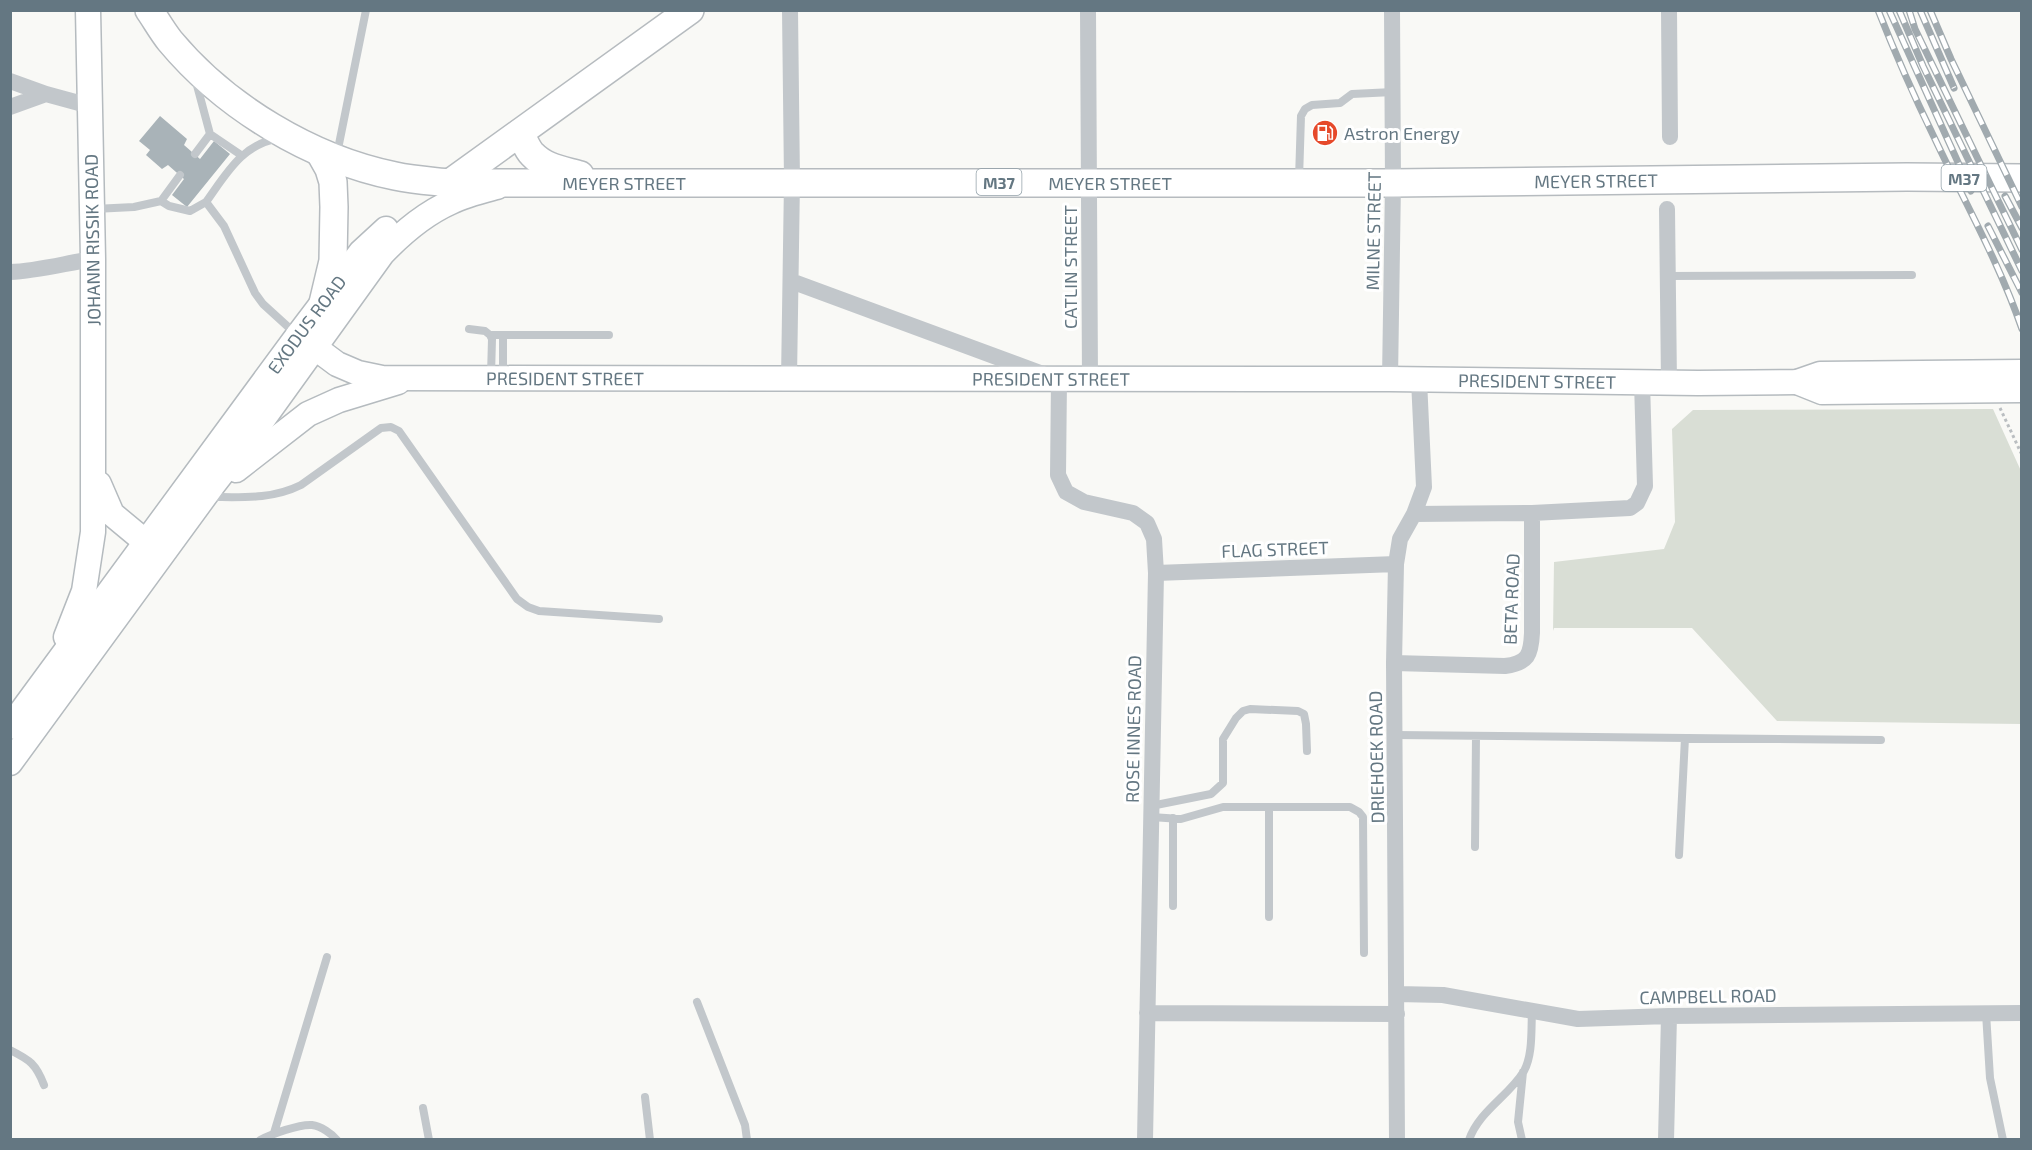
<svg xmlns="http://www.w3.org/2000/svg" width="2032" height="1150" viewBox="0 0 2032 1150" font-family="'Exo 2',sans-serif">
<style>
.green{fill:#d9ded5}
.building{fill:#a9b3b8}
.lines{fill:none;stroke-linecap:round;stroke-linejoin:round}
.secondary-casing{stroke:#b5bbbf;stroke-width:27}
.primary-casing{stroke:#b6bbbf;stroke-width:30}
.path{stroke:#babec1;stroke-width:3;stroke-dasharray:3 3;stroke-linecap:butt}
.lane{stroke:#c2c7cb;stroke-width:8}
.street{stroke:#c2c7cb;stroke-width:16}
.secondary{stroke:#fff;stroke-width:24}
.primary{stroke:#fff;stroke-width:27}
.rail-casing{stroke:#a1aaaf;stroke-width:7}
.rail{stroke:#fff;stroke-width:4.5;stroke-dasharray:14;stroke-linecap:butt}
.labels{text-anchor:middle;dominant-baseline:central;stroke-width:6;stroke-linejoin:round;paint-order:stroke}
.shield{fill:#fff;stroke:#92a0a8;stroke-width:1.5}
.shield-label{font-size:16px;font-weight:bold;fill:#647782}
.poi-label{font-size:18px;fill:#647782;stroke:#fff;text-anchor:start}
.street-label{font-size:18px;fill:#647782;stroke:#fff}
</style>
<rect width="100%" height="100%" fill="#f9f9f6"/>
<!-- green -->
<path class="green" d="M1993,409L2021,471V724L1777,721L1692,628H1554L1553,631L1554,562L1664,549L1675,522L1672,429L1693,410Z"/>
<!-- building -->
<path class="building" d="M160,116L187,139L184,145L200,159L214,141L230,154L187,207L172,195L184,179L168,165L162,169L146,155L150,150L139,141Z"/>
<g class="lines">
<!-- secondary casing -->
<g class="secondary-casing">
<g id="secondary">
<path id="s1" d="M298,335L337,364L358,373L382,378L1390,379L1698,383L1797,382L1820,374L2022,372"/>
<path d="M1797,382L1822,392L2022,390"/>
<path d="M236,470L308,414L339,400L398,382"/>
<path d="M99,484L112,514L159,553"/>
<path d="M66,637L84,591L93,532V259L88,10"/>
<path id="s2" d="M10,727L298,335L361,252L386,229"/>
<path d="M10,763L213,485L251,436L382,254C402,233 424,214 451,202C465,195 482,191 497,187"/>
</g>
</g>
<!-- primary casing -->
<g class="primary-casing">
<g id="primary">
<path id="s3" d="M149,10C156,20 162,31 170,41C225,107 311,159 395,176C413,180 432,181 450,183H1393L1907,177L2022,178"/>
<path d="M520,133C524,140 527,149 532,154C545,168 563,170 580,175"/>
<path d="M320,153L329,169L333,182L334,207L333,261L323,303"/>
<path d="M450,183L690,10"/>
</g>
</g>
<!-- path -->
<path class="path" d="M2000,408L2022,455"/>
<!-- lane -->
<path class="lane" d="M195,78L210,134L241,155
M195,154L210,134
M337,154L366,10
M1299,179L1301,116L1305,109L1312,105L1340,103L1352,94L1393,92
M161,201L180,175
M206,202C227,173 242,144 280,138
M94,209L134,207L161,201L169,206L190,211L206,202L224,226L255,293L263,304L297,335
M1668,276L1912,275
M469,329L485,331L490,335H609
M490,335L492,339L491,375
M503,377V335
M208,497C240,497 271,500 301,485L381,428L391,427L399,431L517,599L528,607L539,611L659,619
M1395,735L1881,740
M1151,806L1211,794L1223,783V739L1236,718L1243,711L1250,709L1298,711L1304,714L1306,724L1307,751
M1269,807V917
M1151,817L1181,819L1223,807H1350L1359,812L1363,817L1364,953
M1173,818V906
M1475,847L1476,736
M1679,855L1685,738
M697,1002L745,1125L747,1140
M1986,1013L1990,1078L2003,1140
M10,1050C30,1060 36,1064 44,1085
M645,1097L650,1140
M423,1108L429,1140
M274,1133L327,957
M260,1140C272,1134 299,1124 312,1125C321,1126 332,1134 337,1140
M1469,1140C1479,1111 1509,1096 1524,1071C1533,1054 1531,1030 1532,1012
M1522,1140L1518,1122L1523,1072"/>
<!-- street -->
<path class="street" d="M1088,10L1090,379
M1669,10L1670,137
M10,81L46,94
M10,107L46,94L90,106
M1667,209L1669,383
M10,272C38,271 66,263 93,259
M791,281L1059,380L1058,475L1066,492L1084,502L1133,513L1147,523L1154,539L1156,573L1145,1140
M789,379L792,181L790,10
M1390,379L1393,183L1392,10
M1414,514L1532,513L1630,508L1637,503L1645,486L1642,382
M1156,573L1396,564
M1394,663L1505,666C1528,663 1531,655 1532,633V513
M1397,994L1443,995L1578,1019L1669,1016L2022,1013
M1147,1013L1397,1014
M1397,1140L1394,663L1396,564L1400,539L1414,514L1424,487L1419,380
M1666,1140L1669,1016"/>
<!-- secondary -->
<use href="#secondary" class="secondary"/>
<!-- primary -->
<use href="#primary" class="primary"/>
<!-- rail casing -->
<g class="rail-casing">
<path id="rail" d="M1878,10C1895,53 1914,96 1934,137C1964,201 1999,262 2022,329
M1889,10L1971,191
M1899,10L1923,66L2022,271
M1909,10L1915,29L2022,250
M1920,10L1954,88
M1930,10L1951,59L2022,207
M2005,196L2022,228
M1988,226L2022,293"/>
</g>
<!-- rail -->
<use href="#rail" class="rail"/>
</g>
<!-- icons -->
<defs>
<g id="fuel-disc" transform="scale(1.35)"><circle r="9.5" fill="#e6492a" stroke="#fff"/><path d="M-5.5-6h7V0h2V4h1.3V-2.5L3-4.5l.8-.8L6-3V5H2.5V1h-1V6h-7ZM-4.2-4.7v3.2H.2V-4.7Z" fill="#fff"/></g>
</defs>
<g fill-rule="evenodd">
<use href="#fuel-disc" x="1325" y="133"/>
</g>
<g class="labels">
<!-- shield labels -->
<g class="shield">
<rect x="1941.5" y="165" width="45" height="26" rx="4.5"/>
<rect x="976.5" y="169" width="45" height="26" rx="4.5"/>
</g>
<g class="shield-label">
<text x="1964" y="178">M37</text>
<text x="999" y="182">M37</text>
</g>
<!-- poi labels -->
<g class="poi-label">
<text x="1344" y="133">Astron Energy</text>
</g>
<!-- street labels -->
<g class="street-label">
<text stroke="none"><textPath href="#s3" startOffset="1506">MEYER STREET</textPath></text>
<text stroke="none"><textPath href="#s3" startOffset="1020">MEYER STREET</textPath></text>
<text stroke="none"><textPath href="#s3" startOffset="534">MEYER STREET</textPath></text>
<text transform="translate(1373 231) rotate(-89)">MILNE STREET</text>
<text transform="translate(92 240) rotate(-91)">JOHANN RISSIK ROAD</text>
<text transform="translate(1070 267) rotate(-90)">CATLIN STREET</text>
<text stroke="none"><textPath href="#s2" startOffset="500">EXODUS ROAD</textPath></text>
<text stroke="none"><textPath href="#s1" startOffset="279">PRESIDENT STREET</textPath></text>
<text stroke="none"><textPath href="#s1" startOffset="765">PRESIDENT STREET</textPath></text>
<text stroke="none"><textPath href="#s1" startOffset="1251">PRESIDENT STREET</textPath></text>
<text transform="translate(1275 549) rotate(-2)">FLAG STREET</text>
<text transform="translate(1511 599) rotate(-88)">BETA ROAD</text>
<text transform="translate(1133 729) rotate(-89)">ROSE INNES ROAD</text>
<text transform="translate(1376 757) rotate(-91)">DRIEHOEK ROAD</text>
<text transform="translate(1708 996) rotate(-1)">CAMPBELL ROAD</text>
</g>
</g>
<!-- border -->
<rect width="2032" height="1150" fill="none" stroke="#647782" stroke-width="24"/>
</svg>
